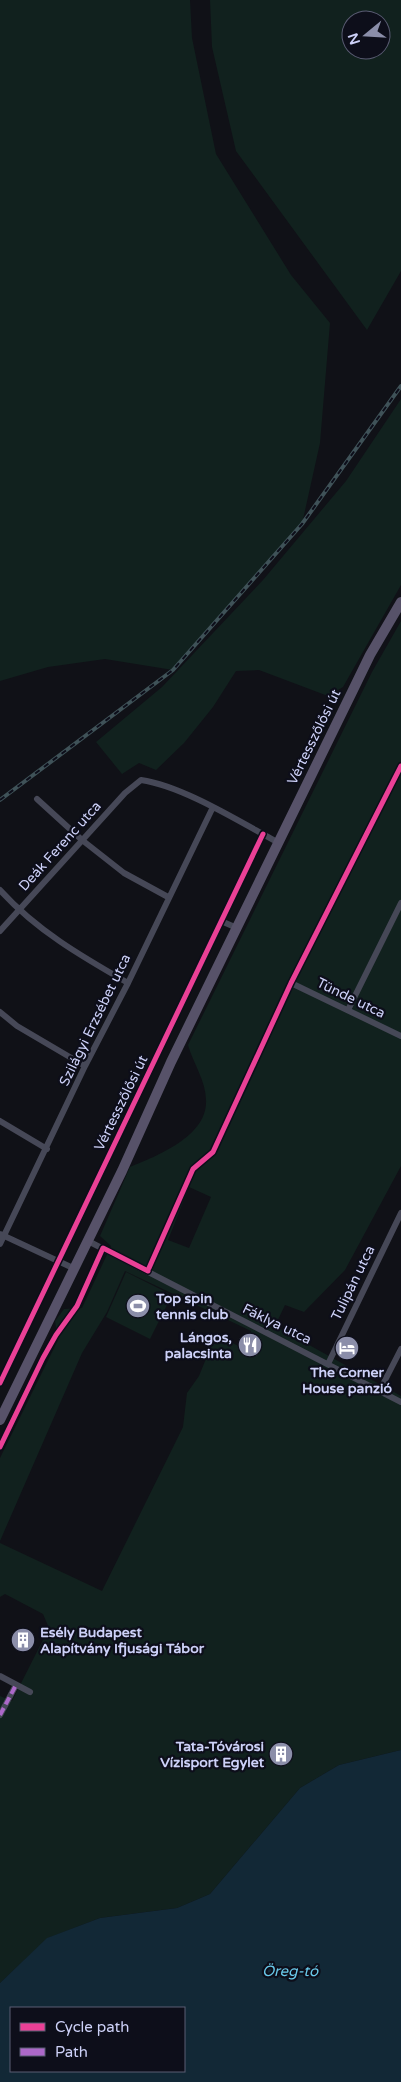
<svg xmlns="http://www.w3.org/2000/svg" width="401" height="2082" viewBox="0 0 401 2082" font-family="'Varela Round',sans-serif">
<style>
.green{fill:#11211e;fill-rule:evenodd}
.water{fill:#122836;fill-rule:evenodd}
.lines{fill:none;stroke-linecap:round;stroke-linejoin:round}
.street{stroke:#464857;stroke-width:6}
.primary{stroke:#575269;stroke-width:10}
.rail-casing{stroke:#3f5258;stroke-width:4}
.rail{stroke:#0d0e1a;stroke-width:2;stroke-dasharray:5.5;stroke-linecap:butt}
.quiet{stroke:#ac68c9;stroke-width:4;stroke-dasharray:8 4;stroke-linecap:butt}
.cycleway-casing{stroke:#0d0e1a;stroke-width:8}
.cycleway{stroke:#ea4096;stroke-width:5}
.labels{text-anchor:middle;dominant-baseline:central;stroke-width:4.5;stroke-linejoin:round;paint-order:stroke}
.street-label{font-size:14px;fill:#cdd1f8;stroke:#0d0e1a}
.poi-label{font-size:14px;font-weight:bold;fill:#cdd1f8;stroke:#0d0e1a;text-anchor:start}
.water-label{font-size:15px;font-style:italic;fill:#69c9ea;stroke:#0d0e1a}
</style>
<rect width="100%" height="100%" fill="#101117"/>
<!-- green -->
<path class="green" d="M0,0H190L192,38L216,154L291,275L330,323L320,443L302,524L173,670L105,659L48,667L0,681Z
M210,0H401V271L367,330L236,151L212,47ZM351,20H381V50H351Z
M401,399V585L343,687L328,696L259,670L236,671L213,707L184,743L156,770L139,763L122,774L96,742L162,687L263,580L346,481Z
M401,621V1166L345,1270L304,1312L285,1305L275,1326L401,1396V1750L339,1765L300,1788L210,1894L177,1908L100,1918L48,1938L0,1983V1696L12,1701L49,1628L43,1614L5,1594L0,1597V1543L102,1591L183,1427L187,1393L199,1376L216,1334L242,1348L251,1331L125,1271L107,1312L82,1353L0,1541V1458L58,1340L55,1321L64,1309L82,1308L111,1246L100,1236L130,1167C157,1156 208,1136 206,1100C206,1081 193,1063 188,1045L372,672ZM189,1187L211,1197L189,1248L168,1240Z
M126,1272L172,1295L150,1339L106,1317Z"/>
<!-- water -->
<path class="water" d="M401,1750V2082H0V1983L47,1938L100,1918L177,1908L210,1894L300,1788L339,1765ZM11,2008H184V2071H11Z"/>
<g class="lines">
<!-- street -->
<path class="street" d="M37,799L82,840L124,873L168,897
M0,890C36,930 81,956 128,983
M221,921L237,928
M0,931L125,793L141,780C183,786 240,822 279,843
M291,983L401,1036
M348,1010L401,903
M0,1012L17,1026L85,1066
M0,1121L47,1149
M0,1234L73,1268
M88,1241L401,1402
M0,1244L85,1066L128,983L213,807
M328,1364L401,1213
M0,1383L263,834
M379,1392L401,1349
M0,1676L30,1692
M0,1715L16,1685"/>
<!-- primary -->
<path class="primary" d="M0,1420L122,1171L171,1062L353,690L370,655L401,602"/>
<!-- rail casing -->
<g class="rail-casing">
<path id="rail" d="M0,800L173,670L302,524L401,386"/>
</g>
<!-- rail -->
<use href="#rail" class="rail"/>
<!-- quiet -->
<path class="quiet" d="M0,1715L16,1685"/>
<!-- cycleway casing -->
<g class="cycleway-casing">
<path id="cycleway" d="M149,1268L193,1169L213,1152L291,983L401,766
M0,1383L263,834
M0,1447L43,1358L56,1335L77,1306L103,1248L148,1271"/>
</g>
<!-- cycleway -->
<use href="#cycleway" class="cycleway"/>
</g>
<!-- icons -->
<defs>
<g id="stadium-disc" transform="scale(1.25)"><circle r="9.5" fill="#8b8ea9" stroke="#0d0e1a"/><path d="M0-5a6.5 5 0 1 0 0 10a6.5 5 0 1 0 0-10ZM-3.5-1.8h7v3.6h-7Z" fill="#fff"/></g>
<g id="restaurant-disc" transform="scale(1.25)"><circle r="9.5" fill="#8b8ea9" stroke="#0d0e1a"/><path d="M-5-6h1v4h1v-4h1v4h1v-4h1v5L-1.5 .5V6h-2V.5L-5-1ZM5-6V6H3V1.5H1.5Q1.5-4 5-6Z" fill="#fff"/></g>
<g id="hotel-disc" transform="scale(1.25)"><circle r="9.5" fill="#8b8ea9" stroke="#0d0e1a"/><path d="M-6-4.5h1.5V1H6V5H4.5V3h-9V5H-6ZM-4 0a1.8 1.8 0 1 1 3.6 0ZM.5 0V-2.5h3Q6-2.5 6 0Z" fill="#fff"/></g>
<g id="building-disc" transform="scale(1.25)"><circle r="9.5" fill="#8b8ea9" stroke="#0d0e1a"/><path d="M-4-6H4V6H1V3H-1V6H-4ZM-2.5-4.3h1.7v1.8h-1.7ZM.8-4.3h1.7v1.8H.8ZM-2.5-1h1.7V.8h-1.7ZM.8-1h1.7V.8H.8Z" fill="#fff"/></g>
</defs>
<g fill-rule="evenodd">
<use href="#stadium-disc" x="138" y="1306"/>
<use href="#restaurant-disc" x="250" y="1345"/>
<use href="#hotel-disc" x="347" y="1348"/>
<use href="#building-disc" x="23" y="1640"/>
<use href="#building-disc" x="281" y="1754"/>
</g>
<g class="labels">
<!-- street labels -->
<g class="street-label">
<text transform="translate(314 737) rotate(-64)">Vértesszőlősi út</text>
<text transform="translate(60 846) rotate(-48)">Deák Ferenc utca</text>
<text transform="translate(351 998) rotate(26)">Tünde utca</text>
<text transform="translate(95 1020) rotate(-64)">Szilágyi Erzsébet utca</text>
<text transform="translate(121 1103) rotate(-64)">Vértesszőlősi út</text>
<text transform="translate(353 1283) rotate(-64)">Tulipán utca</text>
<text transform="translate(277 1324) rotate(26)">Fáklya utca</text>
</g>
<!-- poi labels -->
<g class="poi-label">
<text x="156" y="1298">Top spin<tspan x="156" dy="16">tennis club</tspan></text>
<text x="232" y="1337" text-anchor="end">Lángos,<tspan x="232" dy="16">palacsinta</tspan></text>
<text x="347" y="1372" text-anchor="middle">The Corner<tspan x="347" dy="16">House panzió</tspan></text>
<text x="40" y="1632">Esély Budapest<tspan x="40" dy="16">Alapítvány Ifjusági Tábor</tspan></text>
<text x="264" y="1746" text-anchor="end">Tata-Tóvárosi<tspan x="264" dy="16">Vízisport Egylet</tspan></text>
</g>
<!-- water labels -->
<g class="water-label">
<text x="290" y="1971">Öreg-tó</text>
</g>
</g>
<!-- legend -->
<rect x="10" y="2007" width="175" height="65" fill="#0d0e1a" stroke="#5a5c73"/>
<rect x="20" y="2023" width="25" height="8" fill="#ea4096" stroke="#5a5c73"/>
<text x="55" y="2032" font-size="15" fill="#cdd1f8">Cycle path</text>
<rect x="20" y="2048" width="25" height="8" fill="#ac68c9" stroke="#5a5c73"/>
<text x="55" y="2057" font-size="15" fill="#cdd1f8">Path</text>
<!-- north arrow -->
<g transform="translate(366 35) rotate(252)"><circle r="24" fill="#0d0e1a" stroke="#5a5c73"/>
<path d="M0-4L9 19L0 12L-9 19Z" fill="#8b8ea9"/>
<text y="-8" font-size="14" font-weight="bold" text-anchor="middle" fill="#cdd1f8">N</text>
</g>
</svg>
